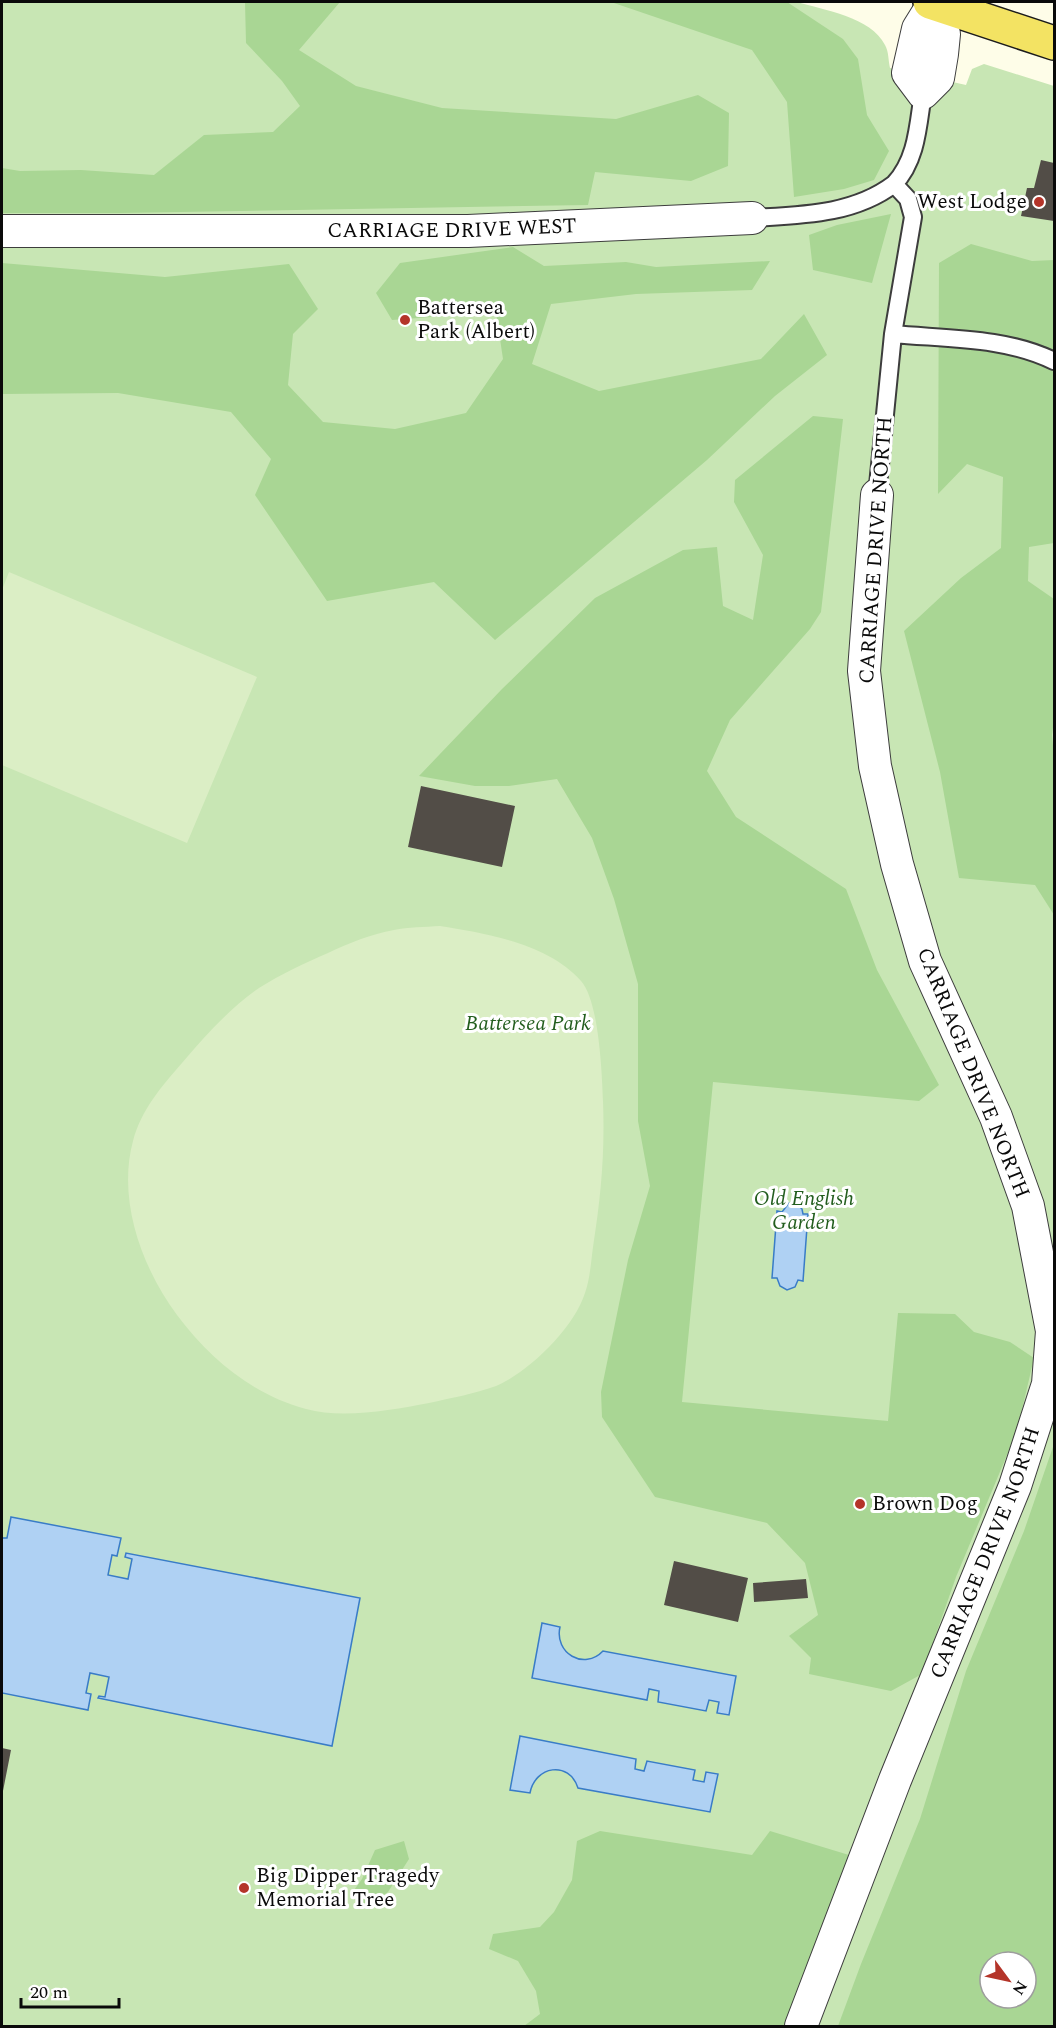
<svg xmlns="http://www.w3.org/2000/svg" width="1056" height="2028" viewBox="0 0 1056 2028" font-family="Spectral,serif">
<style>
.green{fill:#c8e6b4;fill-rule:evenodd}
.forest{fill:#a9d694;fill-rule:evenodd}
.pitch{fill:#dbeec5}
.water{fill:#afd1f3;stroke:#397cc7;stroke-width:1.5}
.building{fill:#524d47}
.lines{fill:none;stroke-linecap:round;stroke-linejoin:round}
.lane-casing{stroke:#3d3d3d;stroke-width:20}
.street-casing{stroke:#3d3d3d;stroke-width:34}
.primary-casing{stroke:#1b1b1b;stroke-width:36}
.lane{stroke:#fff;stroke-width:16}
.street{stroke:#fff;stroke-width:32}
.primary{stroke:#f3e363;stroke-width:33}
.poi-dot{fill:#b43429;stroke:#fff;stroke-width:2}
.labels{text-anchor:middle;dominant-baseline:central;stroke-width:6;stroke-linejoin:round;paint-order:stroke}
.poi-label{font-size:21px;fill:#0a0a0a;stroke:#fff;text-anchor:start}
.street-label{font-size:21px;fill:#0a0a0a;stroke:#fff}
.park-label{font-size:21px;font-style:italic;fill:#235e1e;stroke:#fff}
</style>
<rect width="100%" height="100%" fill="#fefde8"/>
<!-- green -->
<path class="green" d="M2,2H797C824,10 871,17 885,45C889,52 888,60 890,68L966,85L972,69L984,64L1054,86V2026H2ZM990,1962H1026V1998H990Z"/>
<!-- forest -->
<path class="forest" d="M245,2H340L299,50L356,86L442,108L616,119L698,95L729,113L728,166L691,181L595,172L588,205L120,213H2V168L20,171L81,170L154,175L204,135L273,132L300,106L282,81L246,43Z
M611,2H787L843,39L858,59L867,115L889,151L874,180L844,189L794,197L787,102L752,50Z
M891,214L872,283L813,270L809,235L837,225Z
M971,244L1032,261L1054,260V543L1029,547L1028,581L1054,599V720L1052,735L1054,756V915L1035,885L959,878L940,772L904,631L961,578L1001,548L1003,477L967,464L938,494L939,263Z
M513,247L544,266L626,262L656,267L770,261L752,290L636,294L551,304L532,364L599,391L761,359L804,314L827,355L775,396L707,460L495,640L434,582L327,601L255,495L271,459L231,412L118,393L2,394V263L165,277L289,264L318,309L293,334L288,385L323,422L395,429L466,413L503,359L496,312L392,320L376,293L400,263Z
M813,416L843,419L821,612L810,629L730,720L707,771L736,817L846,889L877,970L939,1085L919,1101L713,1082L682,1402L888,1421L898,1313L955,1314L974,1332L1010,1342L1034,1358L1017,1431L956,1577L922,1674L891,1691L809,1674L811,1658L789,1636L818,1615L805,1563L767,1523L655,1497L602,1417L601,1392L628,1260L650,1186L638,1121V984L614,899L592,838L557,779L509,786H475L419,776L502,689L595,598L683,550L717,547L723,606L753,620L763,555L734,502L735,480Z
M1054,1047V1180L1053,1178Z
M1054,1444V2026H838L861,1964L920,1819L966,1671L1024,1531ZM990,1962H1026V1998H990Z
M600,1831L752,1855L770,1831L849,1855L787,2026H524L540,2014L536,1991L518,1961L489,1949L493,1934L540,1927L554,1912L572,1880L577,1841Z
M404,1841L409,1859L388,1892L367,1907L352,1893L362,1879L375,1850Z"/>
<!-- pitch -->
<path class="pitch" d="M9,572L257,677L187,843L2,765V590Z
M440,926C485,933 549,944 581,981C599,1001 602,1073 603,1101C605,1153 601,1196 593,1247C591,1262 590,1279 585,1293C574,1328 529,1372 496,1386C474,1394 451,1398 429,1403C392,1410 342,1419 306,1409C253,1395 210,1359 177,1315C142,1268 117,1200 133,1141C141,1110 162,1086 182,1063C205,1036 230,1008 259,988C281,974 305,963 328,953C349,943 371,934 394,930C408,927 425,927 440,926Z"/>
<!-- water -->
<path class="water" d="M789,1203L797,1204L802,1209L803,1214H808L803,1281L798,1280L795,1287L787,1290L780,1286L777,1278H772L777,1211L782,1212Z
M11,1517L121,1538L117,1556L112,1555L108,1575L128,1579L132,1559L125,1557L126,1553L360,1598L332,1746L98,1698L99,1696L105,1697L109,1677L90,1673L86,1693L91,1694L88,1710L2,1693V1538H7Z
M542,1623L560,1627C554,1653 584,1671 603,1651L736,1676L729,1715L717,1713L719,1702L709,1700L706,1711L658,1702L659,1691L649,1689L647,1700L532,1678Z
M520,1736L636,1759L635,1769L644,1771L647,1761L695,1770L693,1780L704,1782L706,1772L718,1774L710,1812L578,1788C569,1760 535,1766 530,1793L510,1790Z"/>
<!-- building -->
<path class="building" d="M1041,160L1054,163V221L1021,216L1027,188H1034Z
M421,786L515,806L502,867L408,847Z
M674,1561L748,1578L738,1622L664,1605Z
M806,1579L808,1598L754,1602L753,1583Z
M2,1748L11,1750L3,1791H2Z"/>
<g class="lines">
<!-- lane casing -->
<g class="lane-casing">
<path id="lane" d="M752,218C801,215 853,215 894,184
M893,334C946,339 1006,337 1054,361
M877,495L893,334L913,217L908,199L894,184C917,160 918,125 923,93"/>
</g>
<!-- street casing -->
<g class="street-casing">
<g id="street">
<path d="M934,3L944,34L942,54L938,78L923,93L908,73L918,29Z"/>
<path id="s1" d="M2,231H468L752,218"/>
<path id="s2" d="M801,2026L895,1780L1015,1486L1048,1384L1052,1331L1028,1206L996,1117L925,961L897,864L875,766L864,671L877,495"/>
</g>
</g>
<!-- primary casing -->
<g class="primary-casing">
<path id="primary" d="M930,2L1054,43"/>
</g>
<!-- lane -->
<use href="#lane" class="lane"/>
<!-- street -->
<use href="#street" class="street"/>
<!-- primary -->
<use href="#primary" class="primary"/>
</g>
<!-- markers -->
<g class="poi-dot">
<circle cx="1039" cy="202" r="6"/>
<circle cx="405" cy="320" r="6"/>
<circle cx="860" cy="1504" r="6"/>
<circle cx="244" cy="1888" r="6"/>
</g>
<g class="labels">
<!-- poi labels -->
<g class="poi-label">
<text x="1027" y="202" text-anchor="end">West Lodge</text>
<text x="417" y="308">Battersea<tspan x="417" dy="24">Park (Albert)</tspan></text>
<text x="872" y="1504">Brown Dog</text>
<text x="256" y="1876">Big Dipper Tragedy<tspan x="256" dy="24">Memorial Tree</tspan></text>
</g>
<!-- street labels -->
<g class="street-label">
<text stroke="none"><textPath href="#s1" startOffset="450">CARRIAGE DRIVE WEST</textPath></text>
<text transform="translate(876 550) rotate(-86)">CARRIAGE DRIVE NORTH</text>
<text transform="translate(973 1073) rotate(68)">CARRIAGE DRIVE NORTH</text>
<text stroke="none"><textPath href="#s2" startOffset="508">CARRIAGE DRIVE NORTH</textPath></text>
</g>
<!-- park labels -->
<g class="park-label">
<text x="528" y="1024">Battersea Park</text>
<text x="804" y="1199">Old English<tspan x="804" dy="24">Garden</tspan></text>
</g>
</g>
<!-- border -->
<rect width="1056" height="2028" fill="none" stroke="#0a0a0a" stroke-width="6"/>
<!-- north arrow -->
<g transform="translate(1008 1980) rotate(123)"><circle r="28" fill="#ffffff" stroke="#9d9d9d" stroke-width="1.5"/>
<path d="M0-4.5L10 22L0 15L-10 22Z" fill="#b43429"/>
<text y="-9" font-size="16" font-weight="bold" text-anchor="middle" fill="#0a0a0a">N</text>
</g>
<!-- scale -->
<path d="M21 1998v9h98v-9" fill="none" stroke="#0a0a0a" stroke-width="3"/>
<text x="30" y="1998" font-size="18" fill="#0a0a0a" stroke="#ffffff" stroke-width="4.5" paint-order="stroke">20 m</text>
</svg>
